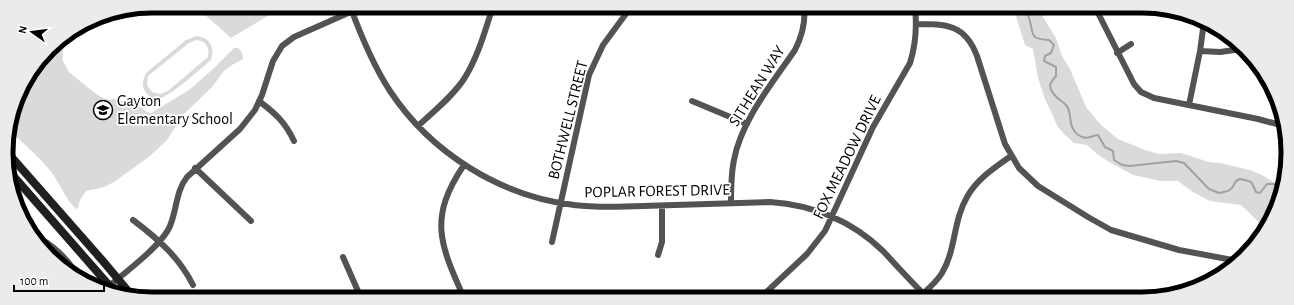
<svg xmlns="http://www.w3.org/2000/svg" width="1294" height="305" viewBox="0 0 1294 305" font-family="'Alegreya Sans',sans-serif">
<style>
.green{fill:#dadada;fill-rule:evenodd}
.lines{fill:none;stroke-linecap:round;stroke-linejoin:round}
.stream{stroke:#a1a1a1;stroke-width:2}
.street{stroke:#535353;stroke-width:6}
.secondary{stroke:#202020;stroke-width:8}
.labels{text-anchor:middle;dominant-baseline:central;stroke-width:3.5;stroke-linejoin:round;paint-order:stroke}
.street-label{font-size:16px;fill:#000;stroke:#fff}
.poi-label{font-size:16px;fill:#000;stroke:#fff;text-anchor:start}
.rim{fill:none;stroke:#000;stroke-width:5}
</style>
<rect width="100%" height="100%" fill="#fff"/>
<!-- green -->
<path class="green" d="M211,6H268L271,14L231,38L203,13Z
M1013,7H1041L1043,17L1056,38L1062,56L1070,69L1086,107L1101,125L1118,139L1145,150L1159,154L1181,153L1209,162L1220,163L1250,170L1262,175L1282,187L1273,217L1265,228L1241,205L1210,201L1193,192L1178,181H1161L1133,175L1109,162L1097,154L1087,145L1074,143L1064,134L1058,127L1045,99L1038,78L1033,49L1025,45Z
M196,36C210,37 215,47 211,60C203,67 170,96 161,98C155,99 148,97 145,91C141,85 143,79 146,73L186,40ZM196,40C206,41 210,47 208,57L168,91L160,94L152,92L147,85L148,76L189,43Z
M59,40L62,45L63,57L62,59L69,72L91,90L101,97L109,100L114,99L123,101L142,108L147,112L151,113L189,90L213,69L234,48H238C242,51 243,55 243,59L232,65L224,71L212,87L184,114L167,140L150,156L114,182L104,187L86,191L80,200L78,208L76,209C66,200 60,184 52,173C40,157 23,144 10,130L21,88L37,67L47,60V54L56,43Z"/>
<g class="lines">
<!-- stream -->
<path class="stream" d="M1028,7L1023,11L1024,13L1028,15C1035,33 1027,39 1049,40L1054,45L1051,53L1045,56L1044,61L1056,67V76C1054,79 1050,82 1050,86C1051,95 1061,100 1066,105C1073,113 1067,125 1077,134C1086,141 1090,136 1098,135L1105,147L1113,151L1114,160L1122,165L1130,166L1176,161L1184,163L1209,189L1219,193L1228,191L1232,188L1236,181L1240,179L1249,181L1252,183L1256,192L1260,193L1267,184H1274L1281,189"/>
<!-- street -->
<path class="street" d="M350,6C361,36 373,65 390,91C431,153 500,196 574,205C597,208 620,207 643,206C686,205 728,203 770,202C813,205 852,221 883,251C898,267 912,283 928,298
M1095,7L1134,84L1141,92L1154,98L1258,119L1284,126
M916,24C946,24 965,24 977,56L1005,144L1019,168L1038,186L1088,217L1111,230L1179,250L1238,261
M1200,51L1220,52L1242,49
M1117,53L1131,44
M259,101C276,114 285,122 294,141
M692,101L747,124
M1189,105L1200,51L1204,22
M418,126C434,111 452,97 464,79C478,57 485,31 493,6
M195,168L251,221
M731,203C731,188 731,174 734,160C741,121 773,82 795,50C802,36 806,23 804,7
M133,220C158,239 179,257 193,285
M34,236C49,241 72,262 77,277
M552,242L589,75L603,45L631,7
M658,255L662,242V206
M343,257L361,298
M103,287L109,286C126,272 162,245 170,226C177,209 176,191 187,177L240,129L255,110L262,95L273,61L282,46L294,37L364,6
M464,298C440,244 428,218 464,165
M760,298L807,254L825,231L873,127L910,63C916,44 917,26 915,7
M918,298C927,290 936,283 942,273C956,250 953,221 967,197C977,179 994,168 1011,156"/>
<!-- secondary -->
<path class="secondary" d="M7,152L102,260L134,298
M9,171L114,291"/>
</g>
<!-- icons -->
<defs>
<g id="school-ring" transform="scale(1)"><circle r="9.5" fill="#fff" stroke="#000" stroke-width="1.5"/><path d="M0-5L7-2L0 1L-7-2ZM-4 1L0 2.5L4 1V4Q0 6-4 4Z" fill="#000"/></g>
</defs>
<g fill-rule="evenodd">
<use href="#school-ring" x="103" y="110"/>
</g>
<g class="labels">
<!-- street labels -->
<g class="street-label">
<text transform="translate(757 86) rotate(-58)">SITHEAN WAY</text>
<text transform="translate(568 120) rotate(-76)">BOTHWELL STREET</text>
<text transform="translate(847 157) rotate(-64)">FOX MEADOW DRIVE</text>
<text transform="translate(657 191) rotate(-1)">POPLAR FOREST DRIVE</text>
</g>
<!-- poi labels -->
<g class="poi-label">
<text x="117" y="101">Gayton<tspan x="117" dy="18">Elementary School</tspan></text>
</g>
</g>
<!-- crop -->
<path d="M0 0H1294V305H0ZM152 13H1142A139 139 0 0 1 1281 152V153A139 139 0 0 1 1142 292H152A139 139 0 0 1 13 153V152A139 139 0 0 1 152 13Z" fill="#ebebeb" fill-rule="evenodd"/>
<path class="rim" d="M152 13H1142A139 139 0 0 1 1281 152V153A139 139 0 0 1 1142 292H152A139 139 0 0 1 13 153V152A139 139 0 0 1 152 13Z"/>
<!-- north arrow -->
<g transform="translate(32 32) rotate(284)" stroke="#ffffff" stroke-width="3" paint-order="stroke">
<path d="M0-3L7 15L0 10L-7 15Z" fill="#000000"/>
<text y="-6" font-size="11" font-weight="bold" text-anchor="middle" fill="#000000">N</text>
</g>
<!-- scale -->
<path d="M14 285v6h90v-6" fill="none" stroke="#000000" stroke-width="2"/>
<text x="20" y="285" font-size="12" fill="#000000" stroke="#ffffff" stroke-width="3" paint-order="stroke">100 m</text>
</svg>
